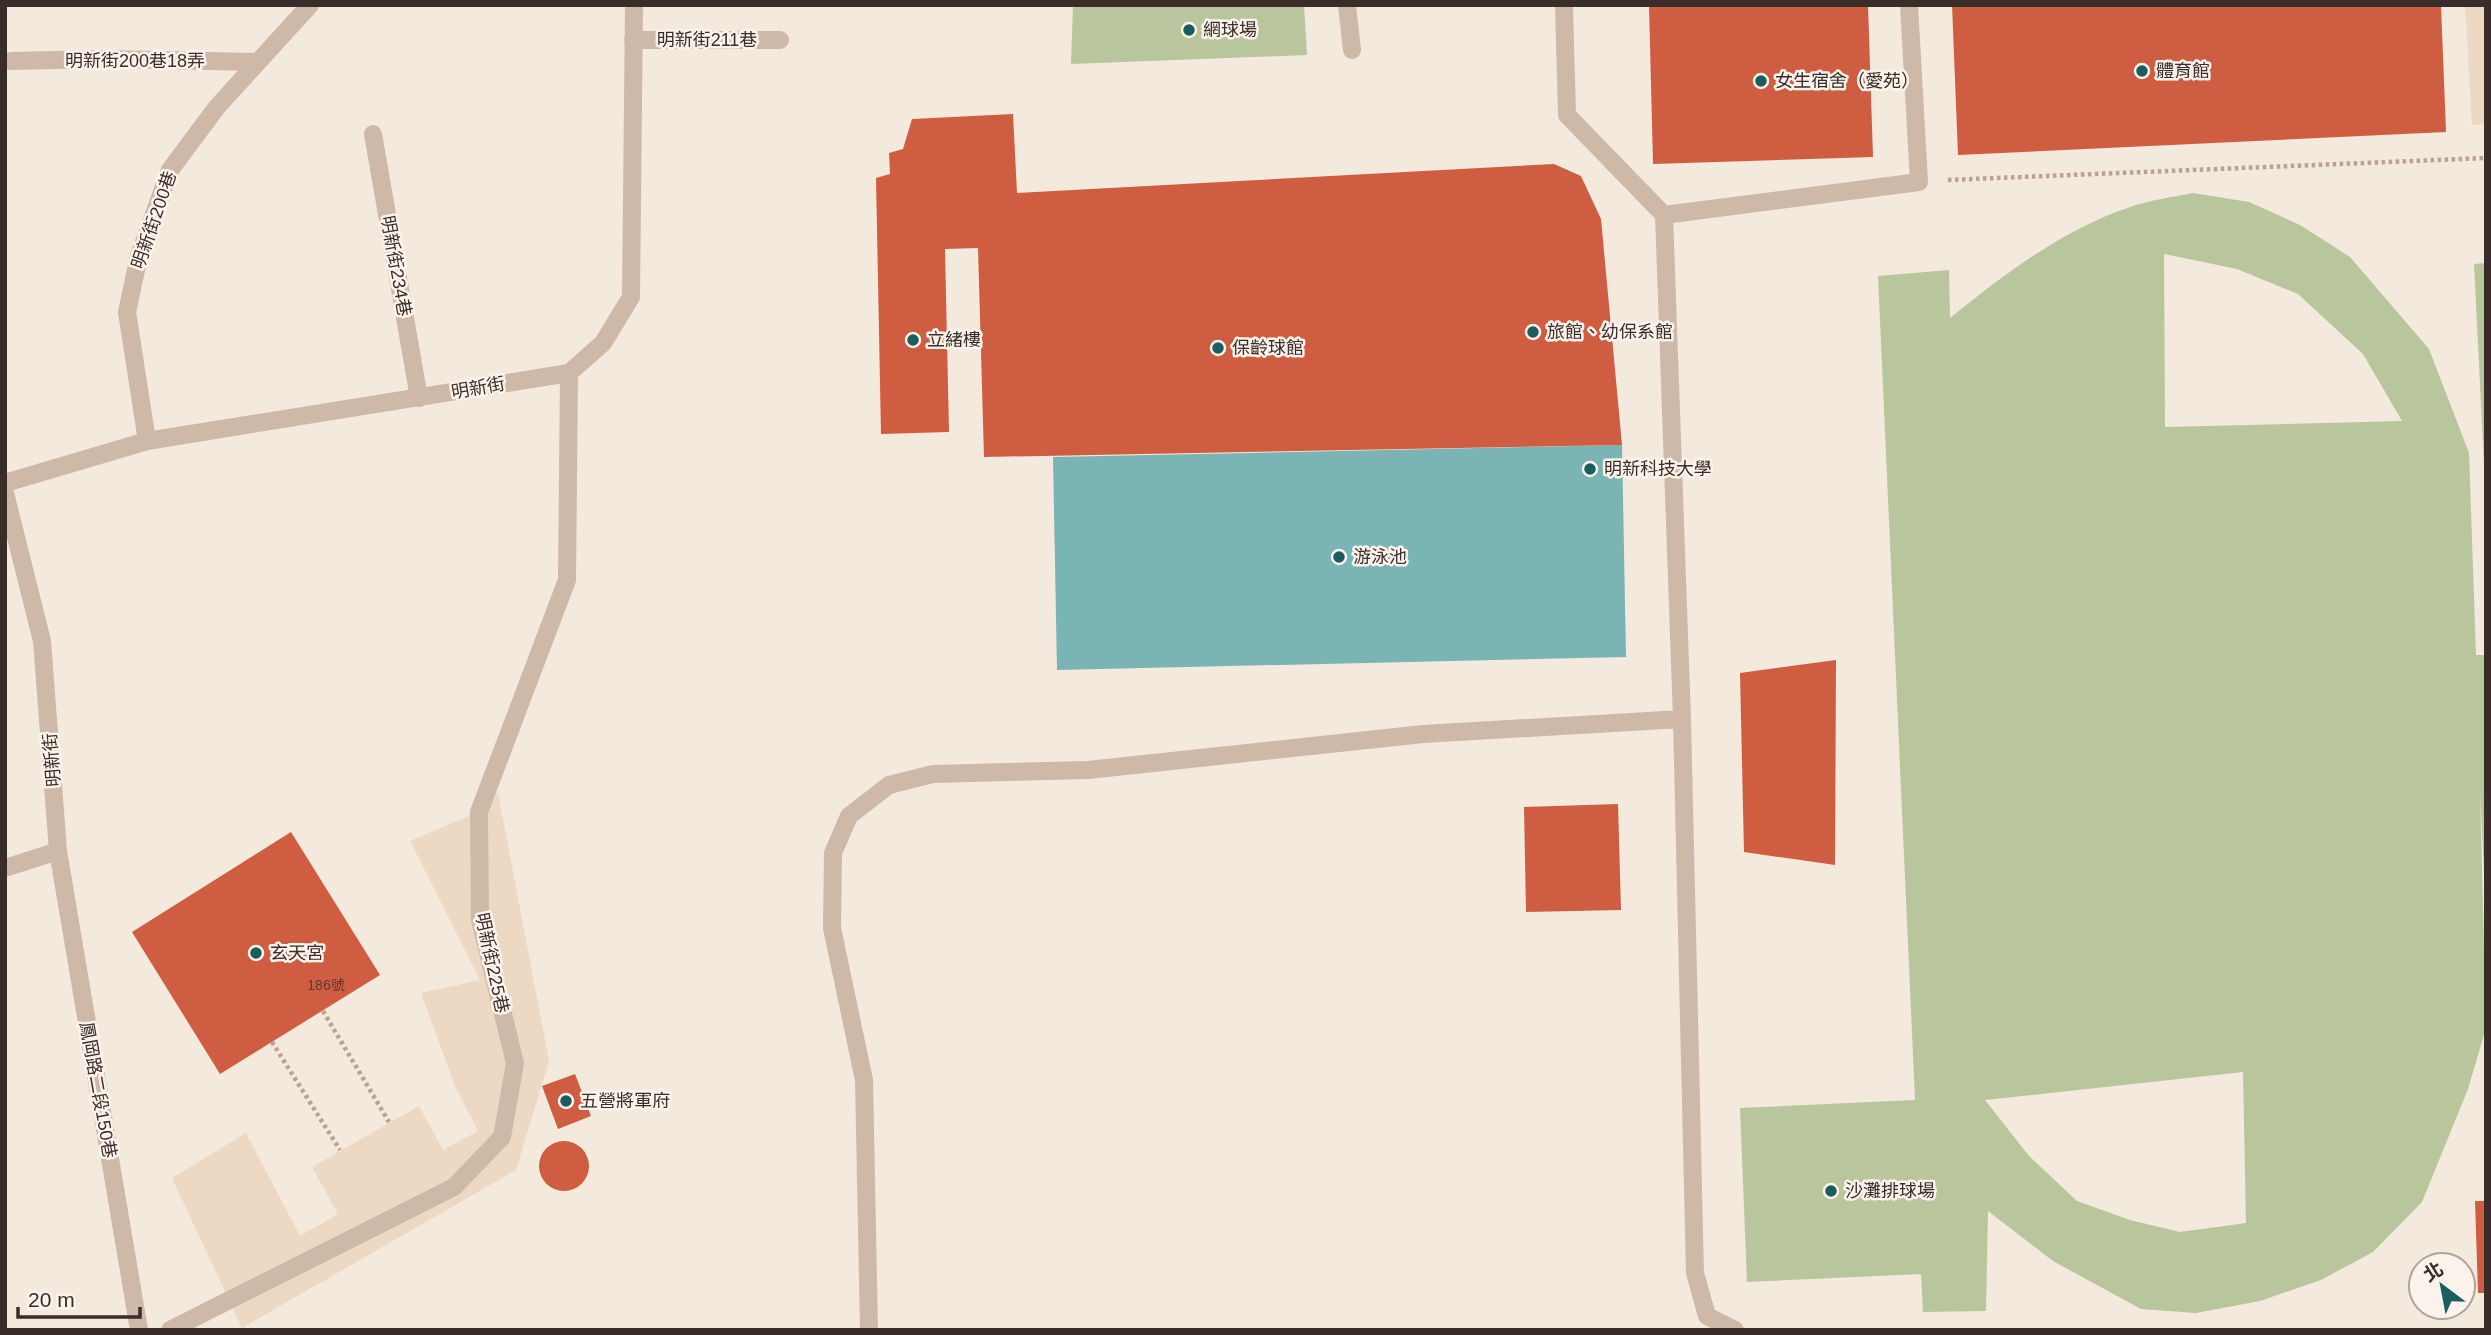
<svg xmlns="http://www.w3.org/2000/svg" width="2491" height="1335" viewBox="0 0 2491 1335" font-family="Arial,'Noto Sans TC',sans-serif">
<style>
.green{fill:#b9c59c;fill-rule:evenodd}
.plaza{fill:#edd9c3}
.water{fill:#7ab4b4}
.building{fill:#cf5d41}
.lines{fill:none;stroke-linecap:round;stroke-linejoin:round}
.path{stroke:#baa192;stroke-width:4.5;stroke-dasharray:3.5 3.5;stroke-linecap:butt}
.minor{stroke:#ceb8a8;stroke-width:18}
.poi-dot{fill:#1a5e5f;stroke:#fbf3eb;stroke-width:2.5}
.labels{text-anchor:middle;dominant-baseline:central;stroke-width:5;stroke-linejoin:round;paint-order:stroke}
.number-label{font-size:14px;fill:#5f392f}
.poi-label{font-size:18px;fill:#3a2d29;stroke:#fbf3eb;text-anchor:start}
.street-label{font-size:18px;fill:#3a2d29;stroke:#fbf3eb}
</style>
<rect width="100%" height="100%" fill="#f4e9dd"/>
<!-- green -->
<path class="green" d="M1073,5H1304L1307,55L1071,64Z
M2193,193L2249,202L2300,225L2350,257L2429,349L2469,453L2476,655H2486V916L2480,789L2486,1028L2468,1089L2422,1202L2373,1252L2321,1280L2260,1301L2196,1313L2141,1309L2053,1261L1988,1211L1986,1311L1923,1312L1921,1274L1747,1282L1740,1108L1915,1100L1878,276L1949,270L1950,318C2005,274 2062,230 2130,207C2150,200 2173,197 2193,193ZM2164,254L2237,269L2298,294L2363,354L2402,421L2165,427ZM2243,1072L2246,1223L2180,1232L2130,1220L2077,1201L2029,1156L1985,1100Z
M2486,263V505L2474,264Z"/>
<!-- plaza -->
<path class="plaza" d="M2465,5H2486V124L2472,125Z
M498,793L549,1061L516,1170L242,1328L172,1178L246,1133L300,1236L338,1214L312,1167L419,1106L443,1150L478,1131L455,1086L421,993L480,980L410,841L478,812Z"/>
<!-- water -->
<path class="water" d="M1622,445L1626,657L1057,670L1053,457Z"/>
<!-- building -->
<path class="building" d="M1649,5H1868L1873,157L1653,164Z
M1952,5H2441L2446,132L1958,155Z
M1013,114L1017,193L1554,164L1581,176L1601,219L1622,445L984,457L978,248L945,249L949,432L881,434L876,178L890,174L889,153L903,149L912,119Z
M1836,660L1835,865L1744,852L1740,673Z
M1618,804L1621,910L1526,912L1524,807Z
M291,832L380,975L220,1074L132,932Z
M575,1074L591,1116L558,1129L542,1086Z
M539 1166a25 25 0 1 1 50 0a25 25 0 1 1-50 0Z
M2475,1201H2486V1293H2478Z"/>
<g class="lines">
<!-- path -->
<path class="path" d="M1948,180L2486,158
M323,1011L389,1122
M272,1042L340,1150"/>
<!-- minor -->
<path class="minor" d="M1347,5L1352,50
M1564,5L1567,115L1664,215L1682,719L1695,1273L1707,1316L1735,1330
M633,40H780
M11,61L106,59L258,62
M373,134L419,398
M1664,215L1919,182L1909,5
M147,441L127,312L139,256L170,170L217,107L310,5
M5,483L147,441L569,373L603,343L631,297L634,5
M5,493L42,641L58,851L5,868
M58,851L139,1330
M170,1330L454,1187L502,1137L515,1063L480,920L479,812L567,580L569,373
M869,1330L864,1080L832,928L833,853L849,816L889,785L933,774L1088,770L1423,734L1682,719"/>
</g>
<!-- markers -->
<g class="poi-dot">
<circle cx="1189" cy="30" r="7"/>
<circle cx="2142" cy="71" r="7"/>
<circle cx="1761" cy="81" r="7"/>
<circle cx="1533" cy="332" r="7"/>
<circle cx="913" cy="340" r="7"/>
<circle cx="1218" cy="348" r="7"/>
<circle cx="1590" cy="469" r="7"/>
<circle cx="1339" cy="557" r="7"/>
<circle cx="256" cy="953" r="7"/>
<circle cx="566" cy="1101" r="7"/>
<circle cx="1831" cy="1191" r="7"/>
</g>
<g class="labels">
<!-- number labels -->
<g class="number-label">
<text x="326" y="985">186號</text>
</g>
<!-- poi labels -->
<g class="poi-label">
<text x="1203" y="30">網球場</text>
<text x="2156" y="71">體育館</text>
<text x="1775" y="81">女生宿舍（愛苑）</text>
<text x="1547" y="332">旅館、幼保系館</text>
<text x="927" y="340">立緒樓</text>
<text x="1232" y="348">保齡球館</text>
<text x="1604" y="469">明新科技大學</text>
<text x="1353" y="557">游泳池</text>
<text x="270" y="953">玄天宮</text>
<text x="580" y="1101">五營將軍府</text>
<text x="1845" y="1191">沙灘排球場</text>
</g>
<!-- street labels -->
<g class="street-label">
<text x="707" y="40">明新街211巷</text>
<text x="135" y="61">明新街200巷18弄</text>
<text transform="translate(154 220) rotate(-71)">明新街200巷</text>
<text transform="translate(396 266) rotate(80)">明新街234巷</text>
<text transform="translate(478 388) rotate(-10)">明新街</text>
<text transform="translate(52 760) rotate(-95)">明新街</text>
<text transform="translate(492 963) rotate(78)">明新街225巷</text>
<text transform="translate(98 1090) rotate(80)">鳳岡路二段150巷</text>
</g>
</g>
<!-- border -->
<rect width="2491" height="1335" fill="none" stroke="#3a2d29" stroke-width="14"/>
<!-- north arrow -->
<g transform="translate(2442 1286) rotate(328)"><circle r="33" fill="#fbf3eb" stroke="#aea49d" stroke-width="2"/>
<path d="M0-5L12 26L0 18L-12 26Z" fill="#1a5e5f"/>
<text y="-10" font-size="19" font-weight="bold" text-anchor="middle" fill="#3a2d29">北</text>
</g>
<!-- scale -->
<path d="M18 1307v10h122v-10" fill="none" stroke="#3a2d29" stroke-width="3.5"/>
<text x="28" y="1307" font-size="21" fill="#3a2d29" stroke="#fbf3eb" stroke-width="5" paint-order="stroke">20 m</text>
</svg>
